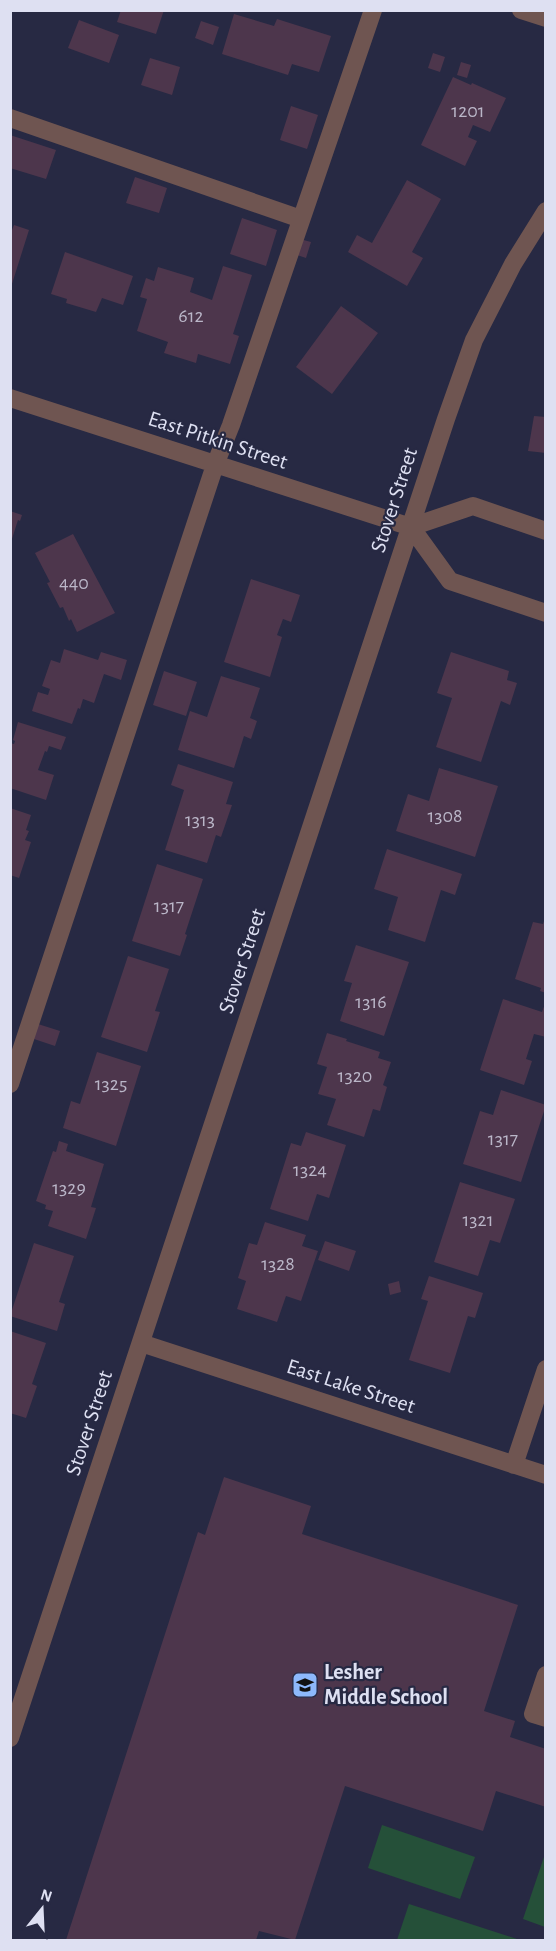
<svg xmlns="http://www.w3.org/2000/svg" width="556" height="1951" viewBox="0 0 556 1951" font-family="'Alegreya Sans',sans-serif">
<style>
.green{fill:#255039}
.building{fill:#4d364c}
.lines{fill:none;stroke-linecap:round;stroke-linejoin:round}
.minor{stroke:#6f5551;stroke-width:18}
.labels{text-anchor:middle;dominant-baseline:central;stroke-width:4.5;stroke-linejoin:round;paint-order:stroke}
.number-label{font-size:20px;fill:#bab6c8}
.street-label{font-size:22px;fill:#dee0f2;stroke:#272943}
.poi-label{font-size:22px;font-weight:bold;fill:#dee0f2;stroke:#272943;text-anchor:start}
</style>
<rect width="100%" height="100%" fill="#272943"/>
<!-- green -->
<path class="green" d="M382,1825L475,1857L460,1899L368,1868Z
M545,1854V1927L523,1919Z
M409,1904L520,1940H397Z"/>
<!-- building -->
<path class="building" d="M121,10H164L156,34L117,22Z
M234,14L274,26L277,19L331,36L319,72L292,64L288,75L222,54Z
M79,20L119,35L109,63L68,48Z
M201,21L219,27L213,45L195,38Z
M433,53L445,57L440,72L428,68Z
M150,58L180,67L172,95L141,85Z
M461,62L471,65L467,78L457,75Z
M453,77L471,85L472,83L506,98L490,132L473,125L468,137L477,141L465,166L421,145Z
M291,106L318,115L307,149L280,140Z
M10,135L56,150L46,179L10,168Z
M135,177L167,188L159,213L126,203Z
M407,180L441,199L412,252L423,258L407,286L348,252L357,235L372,243Z
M242,218L277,230L266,266L230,254Z
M14,225L29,230L11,287L10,229L12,230Z
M296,238L311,242L306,258L291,253Z
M65,252L133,276L123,305L102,298L96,312L66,303L67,299L51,294Z
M223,266L252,275L233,334L239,336L230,364L198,354L196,363L164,353L168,342L137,331L147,299L140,297L146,278L154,281L158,267L194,278L190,292L212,300Z
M341,306L378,333L332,394L296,367Z
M534,416L546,417V453L528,451Z
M10,511L22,515L20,521L18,520L11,542Z
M73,534L115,613L77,632L71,619L69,621L63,607L60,608L47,583L50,582L35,553Z
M251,579L300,595L291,622L283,619L277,635L282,637L270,677L224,662Z
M64,649L98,660L101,652L127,660L121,680L104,674L94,703L83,699L80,709L78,708L72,724L32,711L38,692L48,695L50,689L42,686L51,660L60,663Z
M451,652L509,671L507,680L517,683L510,705L501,701L481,762L436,747L452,698L437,693Z
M164,671L197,682L186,716L153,705Z
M221,676L260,688L250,718L257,721L251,739L244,736L234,768L178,750L190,711L207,717Z
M18,722L66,737L61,750L49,746L47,752L45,751L38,770L54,775L46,800L10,788V743L14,744L15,741L13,740Z
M178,764L233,782L226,804L232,805L221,837L216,835L207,863L165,850L184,790L171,785Z
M439,768L498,786L475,857L396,831L408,794L429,801Z
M10,808L31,815L26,830L29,831L25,840L31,842L19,878L10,875Z
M387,849L462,874L455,895L441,890L425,942L388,930L398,897L374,889Z
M157,864L203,879L185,934L187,935L180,956L132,941Z
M545,918L546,919V993L540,991L541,988L515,979L533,922L543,924Z
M356,945L409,962L384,1036L340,1021L352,983L344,981Z
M128,956L169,969L155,1011L160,1012L147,1052L101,1037Z
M503,999L542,1012L546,1001V1037L534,1034L526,1059L532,1061L524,1085L480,1070Z
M38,1024L60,1031L55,1046L34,1039Z
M327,1033L347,1039L346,1041L380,1052L378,1058L391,1062L383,1085L387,1087L380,1111L373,1109L364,1137L327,1125L336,1099L318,1094L327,1067L317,1064Z
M97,1052L141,1066L116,1146L63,1128L71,1101L80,1104Z
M501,1090L546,1105L521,1182L463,1164L480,1111L493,1115Z
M306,1132L346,1145L329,1198L317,1194L308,1221L270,1209L291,1143L301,1146Z
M59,1141L68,1144L66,1151L104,1164L91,1207L96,1208L86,1239L48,1226L53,1211L45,1209L46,1205L36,1201L53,1151L56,1152Z
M460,1182L515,1199L500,1243L490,1240L478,1276L434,1262Z
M265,1222L306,1235L302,1246L318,1251L301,1301L286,1296L277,1322L237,1309L246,1281L238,1278L249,1243L257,1245Z
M325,1241L356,1251L349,1271L318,1260Z
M34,1243L74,1256L59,1302L65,1304L57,1331L10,1316Z
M429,1276L483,1293L475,1318L468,1316L450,1373L409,1360L428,1301L421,1299Z
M399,1281L401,1292L390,1295L388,1284Z
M10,1331L46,1343L32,1384L37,1386L26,1418L10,1413Z
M224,1477L311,1506L302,1534L518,1605L484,1711L515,1721L510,1737L546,1749V1807L496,1791L483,1831L345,1786L295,1940L259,1931L256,1940H66L198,1532L205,1535Z"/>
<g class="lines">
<!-- minor -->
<path class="minor" d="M521,10L546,18
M10,118L301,219
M10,398L411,527L473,506L546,531
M411,527L450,581L546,613
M10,1084L215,465L231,425L373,10
M141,1343L546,1475
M514,1465L546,1369
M546,1675L533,1714L546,1718
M10,1738L446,419L474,340L513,264L546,211"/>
</g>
<!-- icons -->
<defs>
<g id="school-square" transform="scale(1.35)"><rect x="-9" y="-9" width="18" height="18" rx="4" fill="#8db9fc" stroke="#272943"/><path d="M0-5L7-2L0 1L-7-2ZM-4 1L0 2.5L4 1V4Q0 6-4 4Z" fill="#111"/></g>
</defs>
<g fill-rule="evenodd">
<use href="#school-square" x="305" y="1685"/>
</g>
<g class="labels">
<!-- number labels -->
<g class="number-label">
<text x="468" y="111">1201</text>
<text x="191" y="316">612</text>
<text x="74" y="583">440</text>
<text x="445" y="816">1308</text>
<text x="200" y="820">1313</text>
<text x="169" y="906">1317</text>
<text x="371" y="1002">1316</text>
<text x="355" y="1076">1320</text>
<text x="111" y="1084">1325</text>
<text x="503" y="1139">1317</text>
<text x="310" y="1170">1324</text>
<text x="69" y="1188">1329</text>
<text x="478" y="1220">1321</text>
<text x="278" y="1264">1328</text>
</g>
<!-- street labels -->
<g class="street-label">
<text transform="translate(218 440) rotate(18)">East Pitkin Street</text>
<text transform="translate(394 500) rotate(-72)">Stover Street</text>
<text transform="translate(242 961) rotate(-72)">Stover Street</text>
<text transform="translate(351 1386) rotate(18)">East Lake Street</text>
<text transform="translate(89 1423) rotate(-72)">Stover Street</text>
</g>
<!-- poi labels -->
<g class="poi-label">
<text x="324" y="1672">Lesher<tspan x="324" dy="25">Middle School</tspan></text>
</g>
</g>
<!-- border -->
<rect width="556" height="1951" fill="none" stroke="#dee0f2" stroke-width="24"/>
<!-- north arrow -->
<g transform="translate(42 1909) rotate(18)" stroke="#272943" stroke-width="4.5" paint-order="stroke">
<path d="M0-4.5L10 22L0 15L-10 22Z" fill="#dee0f2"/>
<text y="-9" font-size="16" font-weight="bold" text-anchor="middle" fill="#dee0f2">N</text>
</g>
</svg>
